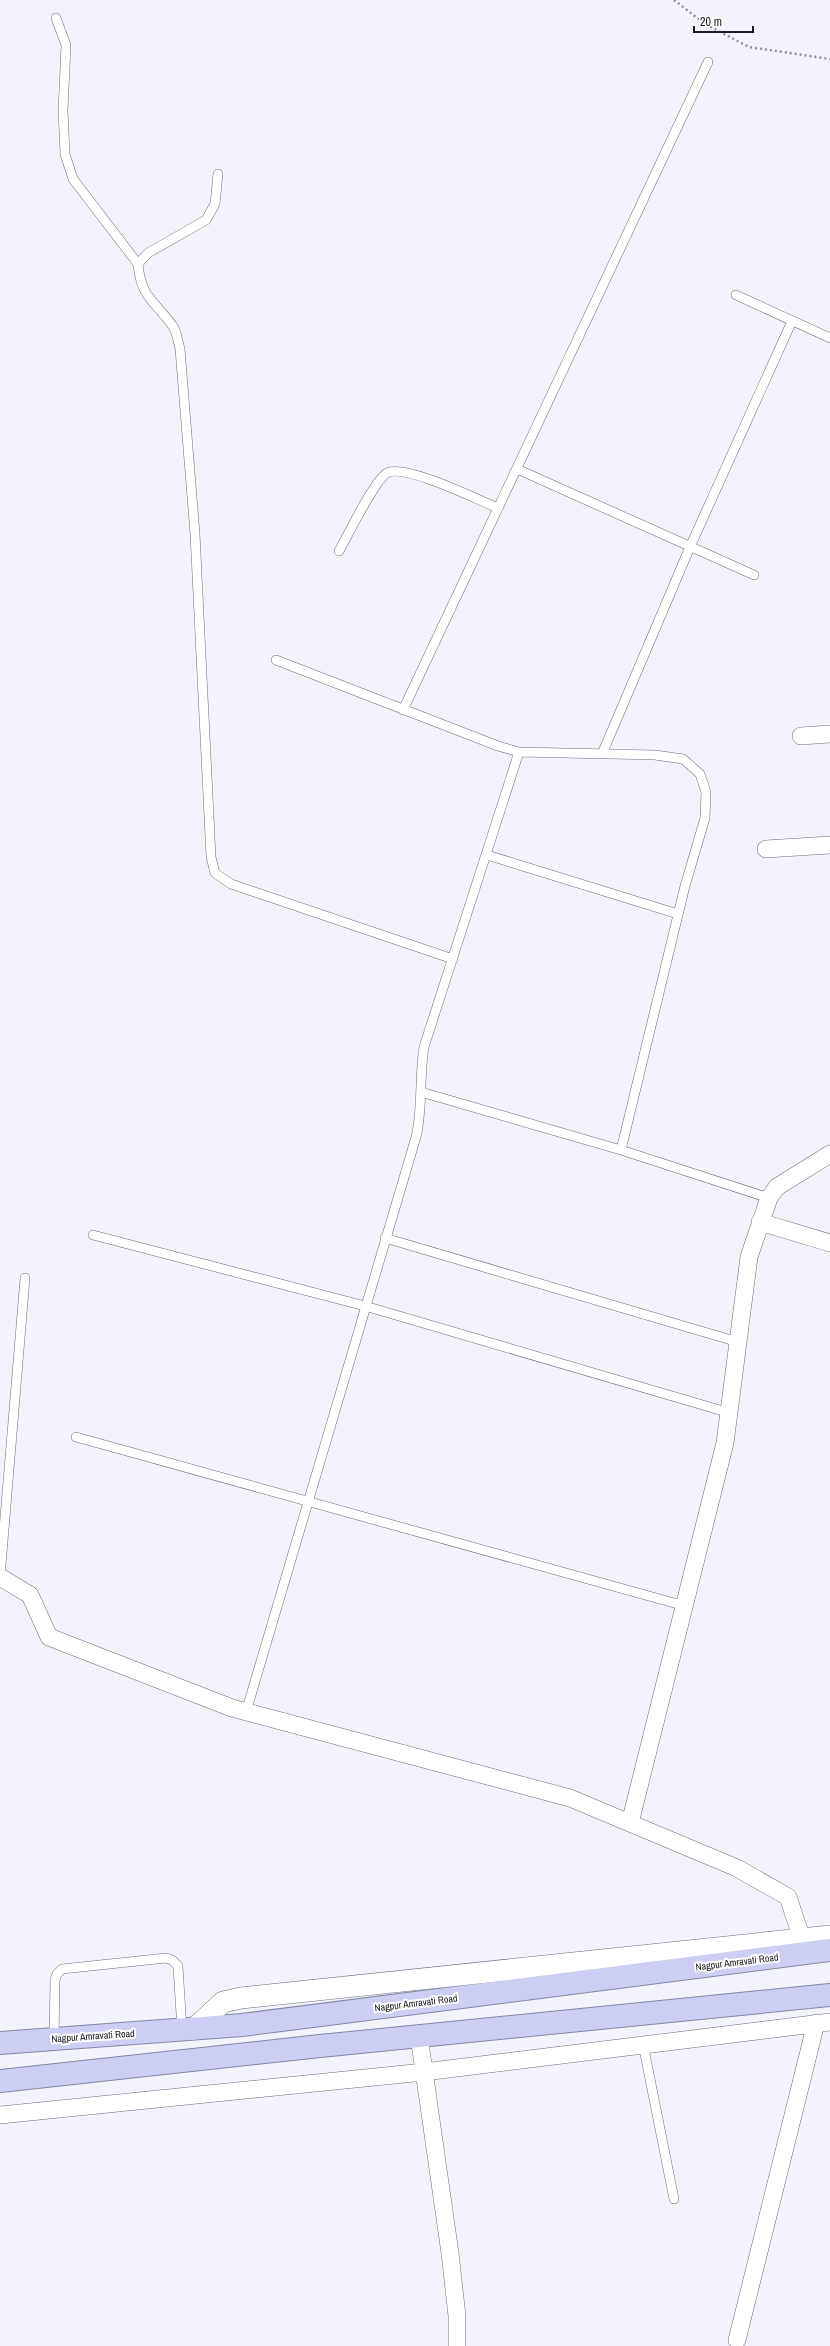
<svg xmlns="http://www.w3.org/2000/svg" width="830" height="2346" viewBox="0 0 830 2346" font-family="'Archivo Narrow',sans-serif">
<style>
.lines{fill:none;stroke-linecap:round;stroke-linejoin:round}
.service-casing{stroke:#6c6d80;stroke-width:10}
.minor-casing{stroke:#6c6d80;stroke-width:18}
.tertiary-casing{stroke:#6c6d80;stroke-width:22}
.trunk-casing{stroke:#8587a8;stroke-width:24}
.path{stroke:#909098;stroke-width:2.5;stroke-dasharray:2 3;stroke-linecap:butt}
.service{stroke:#fff;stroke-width:9}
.minor{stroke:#fff;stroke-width:17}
.tertiary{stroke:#fff;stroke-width:21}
.trunk{stroke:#cccef3;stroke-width:22}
.labels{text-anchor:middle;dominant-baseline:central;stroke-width:4;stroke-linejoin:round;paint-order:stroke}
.street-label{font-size:10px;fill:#1a1a22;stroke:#fff}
</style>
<rect width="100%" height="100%" fill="#f2f3fb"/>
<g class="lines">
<!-- service casing -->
<g class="service-casing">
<path id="service" d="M56,18L66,45L63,111L65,154L73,179L138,264
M218,174L215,204L206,220L148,253L138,264C141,298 155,301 172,325C177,331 178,342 180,349L195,534L211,857L215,873L231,884L453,959
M736,295L830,338
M517,469L754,575
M339,551C348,535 374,481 387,473C404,463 478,500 498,508
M276,660L498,746L519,752L655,755L683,759L700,774L706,792L705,818L685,886L621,1150
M403,710L708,62
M602,754L690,547L792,321
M487,855L678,914
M421,1092L621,1150L769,1198
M93,1235L365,1306L730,1413
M385,1238L738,1342
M76,1437L685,1606
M0,1577L25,1278
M246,1712L416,1137C423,1108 419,1077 424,1047L519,752
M54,2039L55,1980L57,1974L62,1969L166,1958L172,1960L178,1966L182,2030
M643,2044L674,2199"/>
</g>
<!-- minor casing -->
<g class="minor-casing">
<path id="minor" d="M801,736L830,734
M766,849L830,845
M760,1222L830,1243
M0,1577L30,1595L49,1637L232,1708L570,1798L737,1868L788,1897L806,1951
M630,1823L725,1443L749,1257L769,1198L777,1187L830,1154
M419,2036L450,2253L457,2316V2346
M0,2115L424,2072L830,2022
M737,2340L816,2023"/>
</g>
<!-- tertiary casing -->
<g class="tertiary-casing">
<path id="tertiary" d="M194,2029L223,2002L241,1998L830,1936"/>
</g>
<!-- trunk casing -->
<g class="trunk-casing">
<path id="trunk" d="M0,2043L242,2025L830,1950
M0,2081L320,2046L830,1995"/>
</g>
<!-- path -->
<path class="path" d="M674,0L705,24L749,47L830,59"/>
<!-- service -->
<use href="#service" class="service"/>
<!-- minor -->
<use href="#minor" class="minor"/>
<!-- tertiary -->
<use href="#tertiary" class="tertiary"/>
<!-- trunk -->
<use href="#trunk" class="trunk"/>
</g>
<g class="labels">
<!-- street labels -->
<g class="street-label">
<text transform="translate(737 1962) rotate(-7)">Nagpur Amravati Road</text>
<text transform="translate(416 2003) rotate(-7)">Nagpur Amravati Road</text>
<text transform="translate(93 2036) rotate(-4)">Nagpur Amravati Road</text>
</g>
</g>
<!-- scale -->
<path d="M694 26v6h59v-6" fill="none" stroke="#1a1a22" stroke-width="2"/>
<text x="700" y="26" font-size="12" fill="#1a1a22" stroke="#ffffff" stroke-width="3" paint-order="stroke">20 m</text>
</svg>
